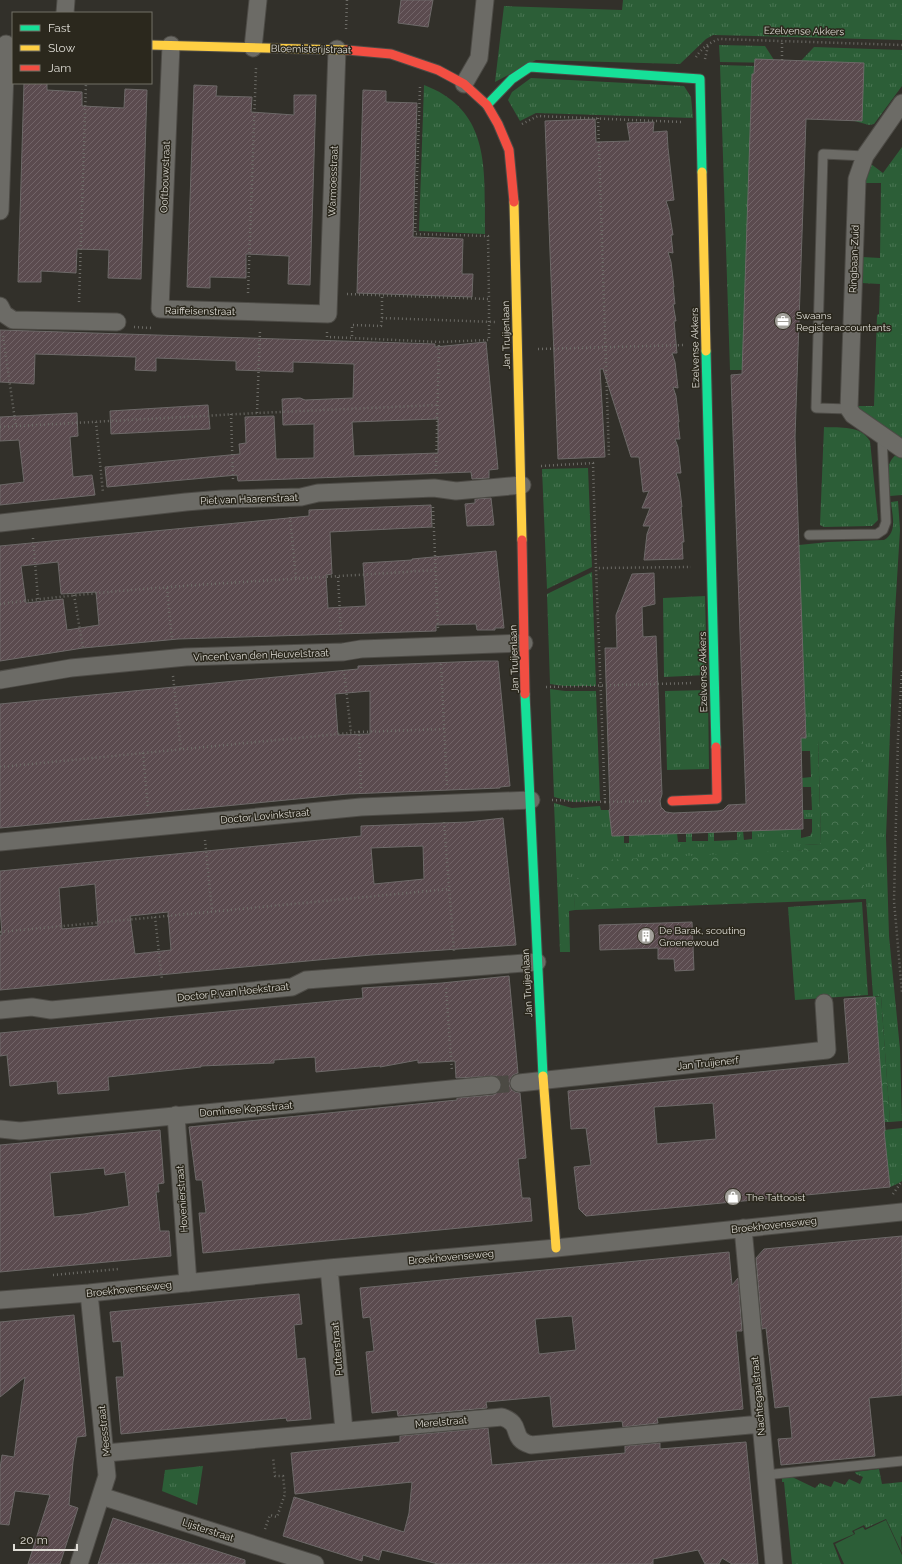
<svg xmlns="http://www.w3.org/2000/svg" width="902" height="1564" viewBox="0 0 902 1564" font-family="Raleway,sans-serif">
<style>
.grass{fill:url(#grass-tufts)}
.forest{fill:url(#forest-crowns)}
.pitch{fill:#2c5e37}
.building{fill:url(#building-hatch);stroke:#6d6968;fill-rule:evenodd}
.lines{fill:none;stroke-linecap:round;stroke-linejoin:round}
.street-tunnel{stroke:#4c4a44;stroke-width:17;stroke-dasharray:17 8;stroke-linecap:butt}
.lane-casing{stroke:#4d4b46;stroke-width:11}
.street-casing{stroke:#4d4b46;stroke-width:19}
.fast-casing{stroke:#4d4b46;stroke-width:11}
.slow-casing{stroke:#4d4b46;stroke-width:11}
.jam-casing{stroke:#4d4b46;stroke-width:11}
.path{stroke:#6c6b66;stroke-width:2.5;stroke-dasharray:1 3;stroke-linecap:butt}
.lane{stroke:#6c6b66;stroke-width:9}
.street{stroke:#6c6b66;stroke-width:17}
.fast{stroke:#16e098;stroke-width:9}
.slow{stroke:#ffcf43;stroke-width:9}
.jam{stroke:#f24e42;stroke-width:9}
.labels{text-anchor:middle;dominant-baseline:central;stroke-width:3;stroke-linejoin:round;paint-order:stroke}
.street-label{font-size:10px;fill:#dfddd6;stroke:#2b281d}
.poi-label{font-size:10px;fill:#dfddd6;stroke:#2b281d;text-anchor:start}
</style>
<defs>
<pattern id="grass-tufts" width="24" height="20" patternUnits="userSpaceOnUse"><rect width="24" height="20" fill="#2c5e37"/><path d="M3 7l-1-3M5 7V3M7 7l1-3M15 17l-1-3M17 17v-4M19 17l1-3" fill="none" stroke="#4a7553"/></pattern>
<pattern id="forest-crowns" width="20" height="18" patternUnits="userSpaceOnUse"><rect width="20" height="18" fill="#2c5e37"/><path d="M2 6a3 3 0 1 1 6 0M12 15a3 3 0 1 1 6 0" fill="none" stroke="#4a7553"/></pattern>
<pattern id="building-hatch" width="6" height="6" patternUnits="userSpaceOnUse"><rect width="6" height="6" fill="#5b4b4f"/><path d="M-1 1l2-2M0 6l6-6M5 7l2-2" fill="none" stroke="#726468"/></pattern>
</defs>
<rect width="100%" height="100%" fill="#32302a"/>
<!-- grass -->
<path class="grass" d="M623,0H902V40L713,35L706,39L680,64L536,60L495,82L504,6L622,10Z
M719,45L765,46L776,63L720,62Z
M814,47L902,50V86L874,124L869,125L851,120L798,64Z
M720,65L754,66L744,370H730Z
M531,78L684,86L691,97L693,118L536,113L520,121L508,100L512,92Z
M424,85C493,111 484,173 485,234L419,231Z
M902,147V441L858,410L857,406H874L877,315L879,314L880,284L861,283L862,257L880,258L881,183H864L871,164L883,173Z
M824,427C841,428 860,425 870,441L878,520L872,526L824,527L820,525Z
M897,454L902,455V495L890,496C889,481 883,464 897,454Z
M588,468L592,567L547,589L542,469Z
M898,501L900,530L894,628L886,837L889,936L900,1049L902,1121L890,1122L881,996L844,999L873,996L866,899H864L818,739L821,844L804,845V850L574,881L575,910L569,911L570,952H560L554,803L572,808L600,806L601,810H611L612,836H624V843H629V835L677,833L678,842H686V833H692V841H708V832H714V841L737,840V831H743L744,840L752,839V831L801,829V838L810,836L812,832V819H804L803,810H812L811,787H803L802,778L811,777L810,751H801V737L806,738L799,545L828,542L884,540C898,532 892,515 891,502Z
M592,572L596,686H564L550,684L547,594Z
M705,596L707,675L664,677L663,598Z
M550,689L565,691H596L600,801L573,802L554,797Z
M708,690L709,769L667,770L665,691Z
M862,902L868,995L795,1000L788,907Z
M902,1128V1181L899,1183L890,1187L884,1130Z
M203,1466L197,1505L162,1491L165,1470Z
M879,1469L882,1484L902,1482V1536L901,1537L902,1553L886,1519L866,1528L864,1525L852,1531L854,1534L833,1543L841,1564H792L784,1482H782V1478L792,1477L815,1488L820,1483L831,1487L834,1481L845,1485L849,1479L860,1484L863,1477L856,1474L855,1472Z"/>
<!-- forest -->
<path class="forest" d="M863,737L864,899L575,910L573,881L604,860L804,850V845L821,844L818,739Z
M881,996L889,1107L890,1122H884L875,997Z"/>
<!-- pitch -->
<path class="pitch" d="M886,1520L902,1555V1564H844L835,1544L855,1534L854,1531L863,1527L865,1530Z"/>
<!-- building -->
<path class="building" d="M401,0H433L428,27L398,23Z
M755,59L864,63L862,121L806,119L795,437L806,738H801L803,829L612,836L609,810L610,809L605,648H617L616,615L632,574L654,573L655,604L642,607L643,637L656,636L662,794L660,801L661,807L666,812L673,813L718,811L723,810L728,805L746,804L731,375L742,374L752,74H754Z
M24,83H47V90L82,92V106L124,108L125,89L147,90L141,279L108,278L109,250L77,249L76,273L41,271V282H18Z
M194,85L217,86L216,96L252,97L251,112L294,115V95H316L310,285L288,284L289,256L246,254V278L210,277V288L187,287Z
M363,90L386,91V102L417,103L413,237L463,239L462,274H473L472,297L357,293Z
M595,119L596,142L630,141L627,123L654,122L653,132L667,131L668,148L674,200L666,201L669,210L673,235H671L673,253L668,252L671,262L674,287H673L675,304H673L676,321H674L677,353H672L675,362L678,388L673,387L676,396L679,422H678L680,439H675L678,447L681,473H676L679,482L682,507H681L684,542H682L683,559L644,560L647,534L650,526H643L650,508H642L649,491L643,492L639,457H631L603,369H600L605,457L558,459L545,121Z
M0,330L435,344V347L486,342L498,469L489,470V478L472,479L471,472L238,481L237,475L107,487L105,467L240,454L239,444L246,443L245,417L274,416L276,459L314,458V424L283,425L282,399L300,398L305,400L353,398L354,364L293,362V372L236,370V361L156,358V371L135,370L136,357L35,354L34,384L0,382ZM438,419V453L354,456L352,422Z
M208,405L210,429L111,434L110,411Z
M77,413L78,436L70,437L73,477L92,475L95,495L0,505V485L24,482L19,440L0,441V417Z
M491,498L494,525L467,526L465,504L475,503V499Z
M431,505L432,527L330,532L332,574L326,575L328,608L366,606L363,563L412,560V559L496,551L504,628H495V630H477L476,624L436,625V631L178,639L83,648L0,661V546L309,516V510ZM58,562L61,594L96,592L99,625L67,630L63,599L26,603L21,566Z
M480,661H498L510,786L500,787V788L348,794L0,828V704L358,669V666ZM370,691V734L338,735L335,694Z
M503,818L516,945L371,955L0,990V935H2L0,907V871L361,836V826L468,822ZM423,846L424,879L374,884L371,848ZM95,884L98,926L62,929L59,888ZM168,912L171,950L135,954L130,916Z
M692,922L694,970L675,971L674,959H658V948L600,950L599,925Z
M509,976L518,1073L513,1075L510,1079L509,1084L511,1089L515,1092L520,1093L526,1158L518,1159L522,1198H530L532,1221L203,1253L199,1213H206L202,1180H196L189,1127L457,1100V1098L493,1095L497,1093L501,1089L502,1084L500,1080L496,1076L456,1078L455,1061L418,1063V1060L380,1067V1066L316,1072L315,1057L274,1060V1063L201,1066V1067L108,1077L109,1090L58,1094L57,1081L10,1086L7,1055L0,1056V1033L363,998L362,988L442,983Z
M875,997L885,1131H884L890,1187L586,1216L579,1209L574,1167L591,1165L586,1128L571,1129L568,1091L849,1063L844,999ZM713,1103L716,1139L657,1144L654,1107Z
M160,1130L164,1183L158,1184L159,1192H156L160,1231H169L171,1256L0,1272V1145ZM104,1168L105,1175L125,1172L129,1206L84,1214L54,1217L50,1173Z
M902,1236V1395L869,1398L875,1456L781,1465L778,1439L792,1438L789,1406L775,1408L766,1328L762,1329L756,1258L764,1249Z
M729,1252L732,1285L738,1278L742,1331H736L743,1409L657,1418L658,1423L623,1427L622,1421L553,1427L550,1396L486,1402L487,1408L398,1416L397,1410L372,1413L366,1352L374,1351L370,1317L363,1318L360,1288ZM572,1316L576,1350L539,1354L535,1319Z
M299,1294L302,1324L294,1325L297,1359L305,1358L311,1419L287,1421L286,1418L121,1434L116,1377H124L121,1341L113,1342L110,1312Z
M74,1315L86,1436L77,1437L73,1462L69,1505L78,1508L60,1564H28L50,1495L15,1491L9,1525L0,1524V1468L2,1455L14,1457L25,1377L0,1397V1322Z
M488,1428L492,1465L625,1453V1446L660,1443V1449L746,1442L758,1564H732L722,1558L719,1564H705L698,1550L653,1559V1564H438L382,1550L379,1560L363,1555L362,1561L283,1536L294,1497L404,1532L409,1513L412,1482L295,1494L291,1453L400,1442V1436Z
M113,1518L245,1560V1564H98Z"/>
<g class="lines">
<!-- street-tunnel -->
<path class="street-tunnel" d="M492,1085L519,1083"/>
<!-- lane casing -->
<g class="lane-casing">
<path id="lane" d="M849,409L816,408L823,154L865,156
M809,535L877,534L883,530L886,522L882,436
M765,1475L902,1461"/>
</g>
<!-- street casing -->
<g class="street-casing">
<path id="street" d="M65,13L66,0
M171,45L160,309L328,314L337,49
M253,48L258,0
M464,84L479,58L485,0
M902,103L865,156L857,179L849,409L853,415L902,449
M0,211L6,44
M0,306L4,314L13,320L117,322
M0,523L186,502L222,499L301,497L318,493L434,488L456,491L522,485
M0,680L71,668L186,657L343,652L361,649L524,643
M0,842L361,807L531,800
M0,1010L32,1007L51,1010L292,987L306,980L537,962
M519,1083L827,1050L824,1003
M176,1115L188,1283
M0,1129L20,1131L492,1085
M743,1228L774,1564
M329,1268L344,1430
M0,1300L89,1293L329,1268L556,1248L902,1212
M106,1453L502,1417C525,1425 508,1438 531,1445L761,1424
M101,1496L315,1564
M79,1564L107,1476L89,1293"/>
</g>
<!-- fast casing -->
<g class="fast-casing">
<path id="fast" d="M487,105L512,79L530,67L700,79L702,172
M706,351L716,747
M525,694L543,1076"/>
</g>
<!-- slow casing -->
<g class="slow-casing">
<path id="slow" d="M151,45L347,50
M702,172L706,351
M514,202L522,540
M543,1076L556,1248"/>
</g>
<!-- jam casing -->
<g class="jam-casing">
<path id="jam" d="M347,50L391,54L438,70L464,84L487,105L498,124L509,150L514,202
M522,540L525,694
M672,801L717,799L716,747"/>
</g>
<!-- path -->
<path class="path" d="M346,29L347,0
M696,57C701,49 711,41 720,39L902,45
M705,59L708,46
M782,60V41
M420,87L415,234L488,236L489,299
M598,118L609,457
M522,124L538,116L681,122
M248,293L256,68
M347,294L489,299V340L439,342L352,338
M79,302L86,83
M382,318V296
M134,327L153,328
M327,332V337L352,338V325L381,326L382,318L495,322
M3,336L16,427
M538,349L685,345
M257,413L260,331
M231,414L233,479
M96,422L103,493
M0,427L257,413L437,405
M541,466L593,463L596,568L691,567
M436,470L439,342
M433,507L438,628
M290,517L296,578
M33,538L38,599
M338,577L341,633
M167,588L172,640
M74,595L83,648
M0,604C144,585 290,580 435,570
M441,664L447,785
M344,670L351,733
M902,671L898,737L894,901L902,992
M173,676L181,750
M546,687L693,683
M143,753L148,808
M0,767L359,732
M361,788L359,732L444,729
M552,800L605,802L596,568
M605,802L650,801
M444,822L454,951
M205,840L212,911
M155,917L162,980
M0,932L449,889
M446,988L452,1071
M893,1194L902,1181
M53,1275L119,1269
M265,1529L270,1515L277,1517L285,1494L283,1476H275L273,1457"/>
<!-- lane -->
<use href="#lane" class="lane"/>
<!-- street -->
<use href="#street" class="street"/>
<!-- fast -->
<use href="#fast" class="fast"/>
<!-- slow -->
<use href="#slow" class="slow"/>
<!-- jam -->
<use href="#jam" class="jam"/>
</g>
<!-- icons -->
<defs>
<g id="office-disc" transform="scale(0.9)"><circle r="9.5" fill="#a2a09a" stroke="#2b281d"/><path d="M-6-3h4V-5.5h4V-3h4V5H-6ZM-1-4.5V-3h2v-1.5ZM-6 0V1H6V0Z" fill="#fff"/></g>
<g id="building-disc" transform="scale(0.9)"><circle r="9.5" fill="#a2a09a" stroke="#2b281d"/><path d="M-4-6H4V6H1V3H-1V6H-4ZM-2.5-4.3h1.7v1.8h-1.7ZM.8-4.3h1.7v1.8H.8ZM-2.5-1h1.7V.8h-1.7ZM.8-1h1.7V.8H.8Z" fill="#fff"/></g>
<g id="shop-disc" transform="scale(0.9)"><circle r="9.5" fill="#a2a09a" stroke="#2b281d"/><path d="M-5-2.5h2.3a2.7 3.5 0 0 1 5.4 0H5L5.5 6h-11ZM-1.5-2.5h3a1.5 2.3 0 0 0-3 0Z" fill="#fff"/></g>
</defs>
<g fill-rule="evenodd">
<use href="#office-disc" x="783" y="321"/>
<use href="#building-disc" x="646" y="936"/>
<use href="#shop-disc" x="733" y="1197"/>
</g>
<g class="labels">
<!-- street labels -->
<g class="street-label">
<text transform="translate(804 31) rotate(1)">Ezelvense Akkers</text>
<text transform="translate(311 49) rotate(1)">Bloemisterijstraat</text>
<text transform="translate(165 177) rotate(-88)">Ooftbouwstraat</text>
<text transform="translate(333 181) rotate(-88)">Warmoesstraat</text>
<text transform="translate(854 259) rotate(-88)">Ringbaan-Zuid</text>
<text transform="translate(200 311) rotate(1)">Raiffeisenstraat</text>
<text transform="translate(506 335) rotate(-91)">Jan Truijenlaan</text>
<text transform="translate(695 348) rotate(-91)">Ezelvense Akkers</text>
<text transform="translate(249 499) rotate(-2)">Piet van Haarenstraat</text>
<text transform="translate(261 655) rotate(-2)">Vincent van den Heuvelstraat</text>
<text transform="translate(514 659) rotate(-92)">Jan Truijenlaan</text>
<text transform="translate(703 672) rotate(-91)">Ezelvense Akkers</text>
<text transform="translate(265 816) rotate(-5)">Doctor Lovinkstraat</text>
<text transform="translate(527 983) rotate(-93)">Jan Truijenlaan</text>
<text transform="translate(233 992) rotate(-6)">Doctor P. van Hoekstraat</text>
<text transform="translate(708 1063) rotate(-6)">Jan Truijenerf</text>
<text transform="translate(246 1109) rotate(-5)">Dominee Kopsstraat</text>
<text transform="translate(182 1199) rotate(-94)">Hovenierstraat</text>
<text transform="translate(774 1225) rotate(-6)">Broekhovenseweg</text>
<text transform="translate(451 1257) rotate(-5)">Broekhovenseweg</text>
<text transform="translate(129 1289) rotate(-6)">Broekhovenseweg</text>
<text transform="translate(337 1349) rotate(-95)">Putterstraat</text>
<text transform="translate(758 1396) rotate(-95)">Nachtegaalstraat</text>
<text transform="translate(441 1422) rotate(-5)">Merelstraat</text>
<text transform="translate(104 1431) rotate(-96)">Meesstraat</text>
<text transform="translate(208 1530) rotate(18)">Lijsterstraat</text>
</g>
<!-- poi labels -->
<g class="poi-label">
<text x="796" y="315">Swaans<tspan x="796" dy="12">Registeraccountants</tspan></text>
<text x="659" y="930">De Barak, scouting<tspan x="659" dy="12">Groenewoud</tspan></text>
<text x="746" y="1197">The Tattooist</text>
</g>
</g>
<!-- legend -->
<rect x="12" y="12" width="140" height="72" fill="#2b281d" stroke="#737067"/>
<rect x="20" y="25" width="20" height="6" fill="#16e098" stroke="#737067"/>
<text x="48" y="32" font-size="12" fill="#dfddd6">Fast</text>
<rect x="20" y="45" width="20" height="6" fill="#ffcf43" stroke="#737067"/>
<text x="48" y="52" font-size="12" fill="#dfddd6">Slow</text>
<rect x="20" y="65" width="20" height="6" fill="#f24e42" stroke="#737067"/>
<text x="48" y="72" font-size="12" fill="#dfddd6">Jam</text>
<!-- scale -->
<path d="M14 1544v6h63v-6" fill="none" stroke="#dfddd6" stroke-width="2"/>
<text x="20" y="1544" font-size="12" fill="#dfddd6" stroke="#2b281d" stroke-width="3" paint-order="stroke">20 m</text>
</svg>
